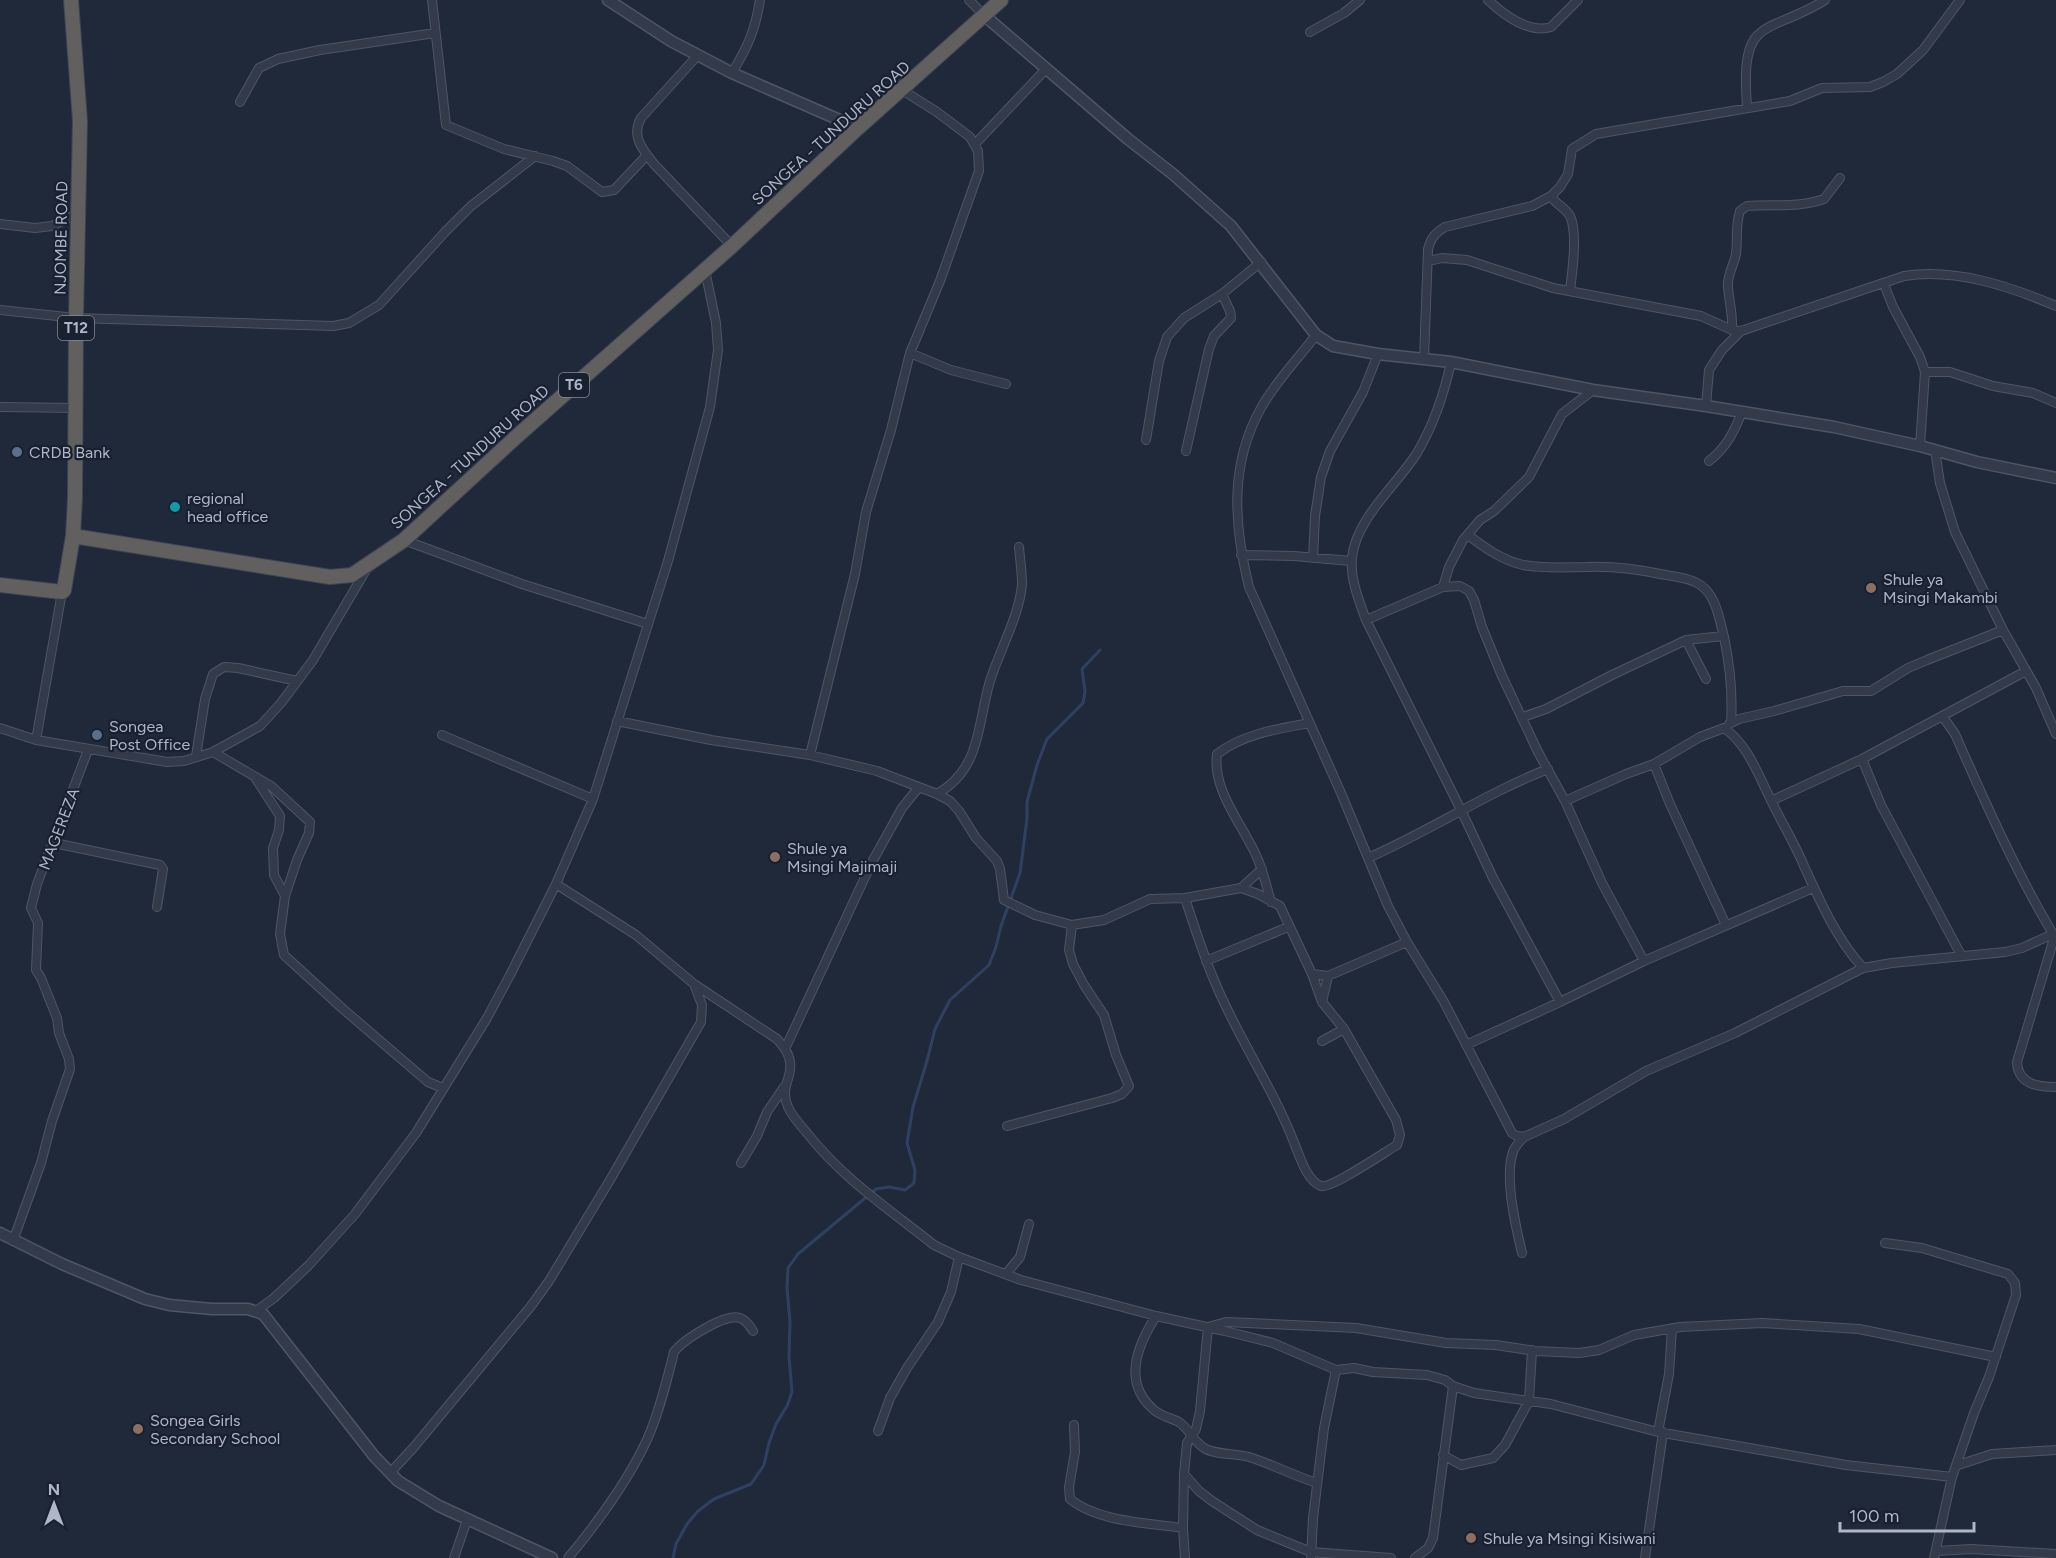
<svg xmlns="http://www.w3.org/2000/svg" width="2056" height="1558" viewBox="0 0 2056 1558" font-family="Figtree,sans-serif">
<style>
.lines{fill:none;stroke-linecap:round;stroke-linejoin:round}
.stream{stroke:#304061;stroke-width:3}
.minor-casing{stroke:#4e5665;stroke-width:10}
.tertiary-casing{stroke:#4e5665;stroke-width:13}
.trunk-casing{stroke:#3e4655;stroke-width:16}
.minor{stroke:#333b4a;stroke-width:8}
.tertiary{stroke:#333b4a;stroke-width:10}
.trunk{stroke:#61605e;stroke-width:14}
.service-dot{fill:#5c6f8a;stroke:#19202f;stroke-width:2}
.culture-dot{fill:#0f9aa8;stroke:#19202f;stroke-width:2}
.education-dot{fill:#8d6e63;stroke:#19202f;stroke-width:2}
.labels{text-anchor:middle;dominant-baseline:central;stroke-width:4.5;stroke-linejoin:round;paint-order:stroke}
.shield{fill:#19202f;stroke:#818999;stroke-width:1.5}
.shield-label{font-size:15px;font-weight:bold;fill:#aeb6c7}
.street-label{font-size:16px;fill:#aeb6c7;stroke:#19202f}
.poi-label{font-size:16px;fill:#aeb6c7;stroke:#19202f;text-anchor:start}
</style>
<rect width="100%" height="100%" fill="#20293a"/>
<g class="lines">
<!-- stream -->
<path class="stream" d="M673,1558L676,1544L687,1524L698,1511L714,1499L751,1484L764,1465L769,1443L776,1424L787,1406L792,1392L789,1356L790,1322L787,1288L788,1268L798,1254L876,1189L889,1187L905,1190L914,1183L915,1170L907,1143L913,1107L927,1061L935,1029L950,1000L989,965L996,947L1001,926L1020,873L1027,819V802L1037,765L1047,739L1083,703L1085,691L1082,669L1100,650"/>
<!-- minor casing -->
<g class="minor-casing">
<path id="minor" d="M432,0L446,125L504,149L553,161L567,166L602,192L614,190L647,155
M969,0L985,16
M1488,0C1503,14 1528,34 1551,27L1578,0
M1310,32L1344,13L1360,0
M698,55L641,118C631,136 642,149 654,164L732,246
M732,73C748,46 755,31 760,0
M240,102L259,68L278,59L320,50L435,33
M1747,108C1746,88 1742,50 1758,35C1766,27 1777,23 1787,19C1800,13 1813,8 1825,0
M975,144L1046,69
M1551,196C1556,205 1565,207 1570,216C1578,233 1572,273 1570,291
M0,224L35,228L52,226L77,214
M1429,261L1442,258L1467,260L1553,288L1701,316L1732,330L1741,331L1904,276C1955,268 2009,286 2056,306
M1884,284L1893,307L1920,357L1925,372L1920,446
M0,310L76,318L333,326L349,323L379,305L445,232L471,206L535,156
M1732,330C1733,314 1729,301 1728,287C1727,274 1734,265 1736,254C1738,239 1735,226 1740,211L1747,206C1773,204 1798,208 1824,199L1840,178
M1316,335C1298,359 1275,382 1261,408C1229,465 1234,526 1249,587L1341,793L1388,906L1407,942L1444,1002L1512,1133L1517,1136L1524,1137L1564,1119L1646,1071L1735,1033L1863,968L1892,963L2005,952L2022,948L2053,934
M910,353L951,370L1006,384
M1424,359L1428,249C1431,238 1435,233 1445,227L1532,206L1551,196L1560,187L1568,174L1572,149L1596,134L1790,101L1822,88L1870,87L1883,82L1897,74L1923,50L1960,0
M1451,362C1444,395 1434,424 1417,453C1397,485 1356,518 1352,558C1350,579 1359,601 1366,620L1462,812L1493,878L1560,1002
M1925,372H1950L1993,386L2033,393L2056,403
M1706,406L1709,370L1722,350L1741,331
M0,407L77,408
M1146,440L1159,361L1167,337L1184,318L1222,294L1261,262
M1935,450L1940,483L1955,532L2003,630L2036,688L2056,734
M1186,451L1209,349L1214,336L1231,318L1230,311L1222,294
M1709,461C1726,448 1734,432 1742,412
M1468,535C1485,548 1502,560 1523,565C1545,569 1565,567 1587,567C1611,566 1636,569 1660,574C1671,576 1685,577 1695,582C1716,591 1719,618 1724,637C1730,666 1733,693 1731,723
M404,540L522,584L648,624
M1241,555L1294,556L1351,561
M1313,558L1315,516L1321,477L1330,451L1363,392L1378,354
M1443,587L1449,567L1463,540L1480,520L1494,511L1529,477L1562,414L1593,390
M1366,620L1443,587L1460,586L1469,591L1474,600L1482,627L1502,676L1538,752L1565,801L1602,883L1644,961
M1686,640L1706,679
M1523,717L1546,709L1612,675L1686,640L1723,636
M1943,717L1955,734C1985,802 2015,870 2053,934L2056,936
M617,721L711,740L810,755L855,574L866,512L891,430L910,353L940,281L979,171L978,151L970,137L937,112L902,90
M1729,724L1739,719L1774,711L1843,691H1871L1908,668L1927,660L2003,630
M0,728L36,740L167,762L184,761L213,752L260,726L281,703L313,660L366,570
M442,735L593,799
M36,740L62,592
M213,752L271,786L310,822L309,833L297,860L285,896L280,934L284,955L343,1009L428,1082L443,1088
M810,755L877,771L937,794L950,801L959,811L976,838L997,861L1000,869L1004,900L1035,915L1072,925L1104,920L1150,899L1185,898L1241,888L1258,894L1280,906L1312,974
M196,756L205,699L213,674L224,667L238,668L297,681
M1862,759L1881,805L1961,955
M1654,764L1670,804L1726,925
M256,779L280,816L279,830L273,848L274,875L285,896
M937,794C982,768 977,724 990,681C999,652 1020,614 1022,584C1022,572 1020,559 1019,547
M1565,801L1626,774L1654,764L1700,737L1724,728C1747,744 1757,772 1769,796C1780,820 1794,842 1804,866C1821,903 1836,938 1863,968
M1771,801L1862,759L2026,671
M54,843L160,865L163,869L157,907
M1368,858C1430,831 1486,793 1548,769
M556,884L636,935L694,984L777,1039C783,1046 789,1053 790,1062C793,1078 779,1087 788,1107C792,1116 800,1125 807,1133C842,1178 890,1210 934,1245L959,1257L1021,1280L1156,1316L1225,1331L1273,1343L1336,1370L1354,1368L1373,1372L1427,1375L1445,1380L1453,1386L1474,1393L1551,1404L1658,1432L1846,1465L1952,1477
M1241,888L1262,869
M1185,898C1194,926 1203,954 1214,980C1237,1037 1273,1087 1295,1145C1300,1157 1307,1181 1321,1186C1331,1189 1385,1152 1397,1145L1400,1135L1396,1120L1344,1029L1322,1002L1312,974L1328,976L1407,942
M1271,902C1266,885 1263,869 1255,853C1241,823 1212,789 1217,754C1243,734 1277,729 1310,723
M2055,935L2017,1062C2018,1084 2037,1087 2056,1087
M1206,961L1288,927
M1322,1002L1328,976
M1322,1041L1344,1029
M1466,1045L1560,1002L1644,961L1813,888
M785,1049L872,862L902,808L919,787
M1007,1126L1112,1098L1122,1094L1129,1086L1116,1055L1104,1015L1084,985L1073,964L1069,950L1072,925
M741,1163L757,1136L767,1112L784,1087
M13,1241L41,1163L52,1121L70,1069L69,1059L59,1033L57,1018L41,978L36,970L38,923L31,908L37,884L88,750
M1885,1243L1922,1248L2008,1274L2015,1283L2016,1295L1989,1377L1974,1413L1952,1477L1934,1558
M1522,1253C1516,1228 1504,1177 1513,1152C1515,1146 1520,1141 1524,1137
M1006,1274L1020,1257L1029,1224
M256,1311L274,1298L308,1266L355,1214L416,1133L487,1018L510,975L556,884L593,799L668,561L710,407L718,350L716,323L705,270
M1156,1316C1137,1346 1122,1383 1154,1410C1161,1416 1171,1418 1179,1422C1189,1429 1194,1442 1204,1448C1215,1455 1235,1453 1249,1457C1272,1464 1294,1476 1317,1483
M1074,1425L1075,1452L1069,1487L1070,1499C1098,1522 1149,1523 1183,1528
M878,1431L890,1398L907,1368L938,1322L951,1292L959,1257
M1658,1432L1669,1374L1672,1329
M1443,1455L1461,1465L1493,1458L1505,1445L1529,1401L1532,1350
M1958,1465L1992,1454L2056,1450
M390,1473L414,1447L531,1306L549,1281L610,1180L701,1022L702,1005L694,984
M1184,1474L1199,1491L1212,1501L1257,1530L1311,1552L1391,1558
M1937,1551L1971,1549L2056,1554
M454,1558L467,1520
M568,1558C596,1525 632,1475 649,1435C660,1409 667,1380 674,1352C683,1340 725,1313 740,1318C746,1320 750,1326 753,1331
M1185,1558L1183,1528L1184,1474L1187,1443L1196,1429L1200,1411L1208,1327L1226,1322L1356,1328L1446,1343L1496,1345L1535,1351L1579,1353L1599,1350L1634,1335L1680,1327L1762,1323L1859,1329L1996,1357
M1311,1558L1313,1518L1324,1428L1336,1370
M1415,1558L1428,1548L1433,1538L1453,1386
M1645,1558L1663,1432"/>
</g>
<!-- tertiary casing -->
<g class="tertiary-casing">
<path id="tertiary" d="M608,0L671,41L732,73L858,128
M985,16L1128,139L1174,175L1231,226L1316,335L1333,346L1378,354L1451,362L1593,390L1706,406L1834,427L1920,446L1977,462L2056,478
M0,1233L62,1264L145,1299L169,1305L212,1309H248L263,1314L374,1456L398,1481L439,1506L552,1558"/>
</g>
<!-- trunk casing -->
<g class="trunk-casing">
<path id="trunk" d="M73,536L330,577L352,575L404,540L516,437L732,246L858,128L1001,0
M0,585L62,592L64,590L73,536L75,498L76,318L80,121L71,0"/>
</g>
<!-- minor -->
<use href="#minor" class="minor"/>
<!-- tertiary -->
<use href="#tertiary" class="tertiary"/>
<!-- trunk -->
<use href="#trunk" class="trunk"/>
</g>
<!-- markers -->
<g class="service-dot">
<circle cx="17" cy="452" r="6"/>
<circle cx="97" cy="735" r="6"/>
</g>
<circle class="culture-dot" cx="175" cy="507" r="6"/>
<g class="education-dot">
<circle cx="1871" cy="588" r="6"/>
<circle cx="775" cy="857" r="6"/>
<circle cx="138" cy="1429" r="6"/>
<circle cx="1471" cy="1538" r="6"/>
</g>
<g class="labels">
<!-- shield labels -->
<g class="shield">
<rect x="58" y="316" width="36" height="24" rx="4.5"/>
<rect x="559" y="373" width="30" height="24" rx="4.5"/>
</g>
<g class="shield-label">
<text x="76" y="328">T12</text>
<text x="574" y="385">T6</text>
</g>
<!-- street labels -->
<g class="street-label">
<text transform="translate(831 133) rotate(-42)">SONGEA - TUNDURU ROAD</text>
<text transform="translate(61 238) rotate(-89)">NJOMBE ROAD</text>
<text transform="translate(470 457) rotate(-42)">SONGEA - TUNDURU ROAD</text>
<text transform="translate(59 829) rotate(-69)">MAGEREZA</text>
</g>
<!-- poi labels -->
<g class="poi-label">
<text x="29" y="452">CRDB Bank</text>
<text x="187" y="498">regional<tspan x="187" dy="18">head office</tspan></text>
<text x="1883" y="579">Shule ya<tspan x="1883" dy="18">Msingi Makambi</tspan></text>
<text x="109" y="726">Songea<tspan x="109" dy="18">Post Office</tspan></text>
<text x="787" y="848">Shule ya<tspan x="787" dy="18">Msingi Majimaji</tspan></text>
<text x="150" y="1420">Songea Girls<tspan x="150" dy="18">Secondary School</tspan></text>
<text x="1483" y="1538">Shule ya Msingi Kisiwani</text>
</g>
</g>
<!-- north arrow -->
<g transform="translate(54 1504)" stroke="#19202f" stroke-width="4.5" paint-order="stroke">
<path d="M0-4.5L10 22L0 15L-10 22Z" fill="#aeb6c7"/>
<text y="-9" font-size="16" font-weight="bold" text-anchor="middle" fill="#aeb6c7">N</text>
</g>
<!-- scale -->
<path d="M1840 1522v9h134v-9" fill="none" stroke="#aeb6c7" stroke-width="3"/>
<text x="1849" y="1522" font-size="18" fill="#aeb6c7" stroke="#19202f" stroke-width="4.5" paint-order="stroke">100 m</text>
</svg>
